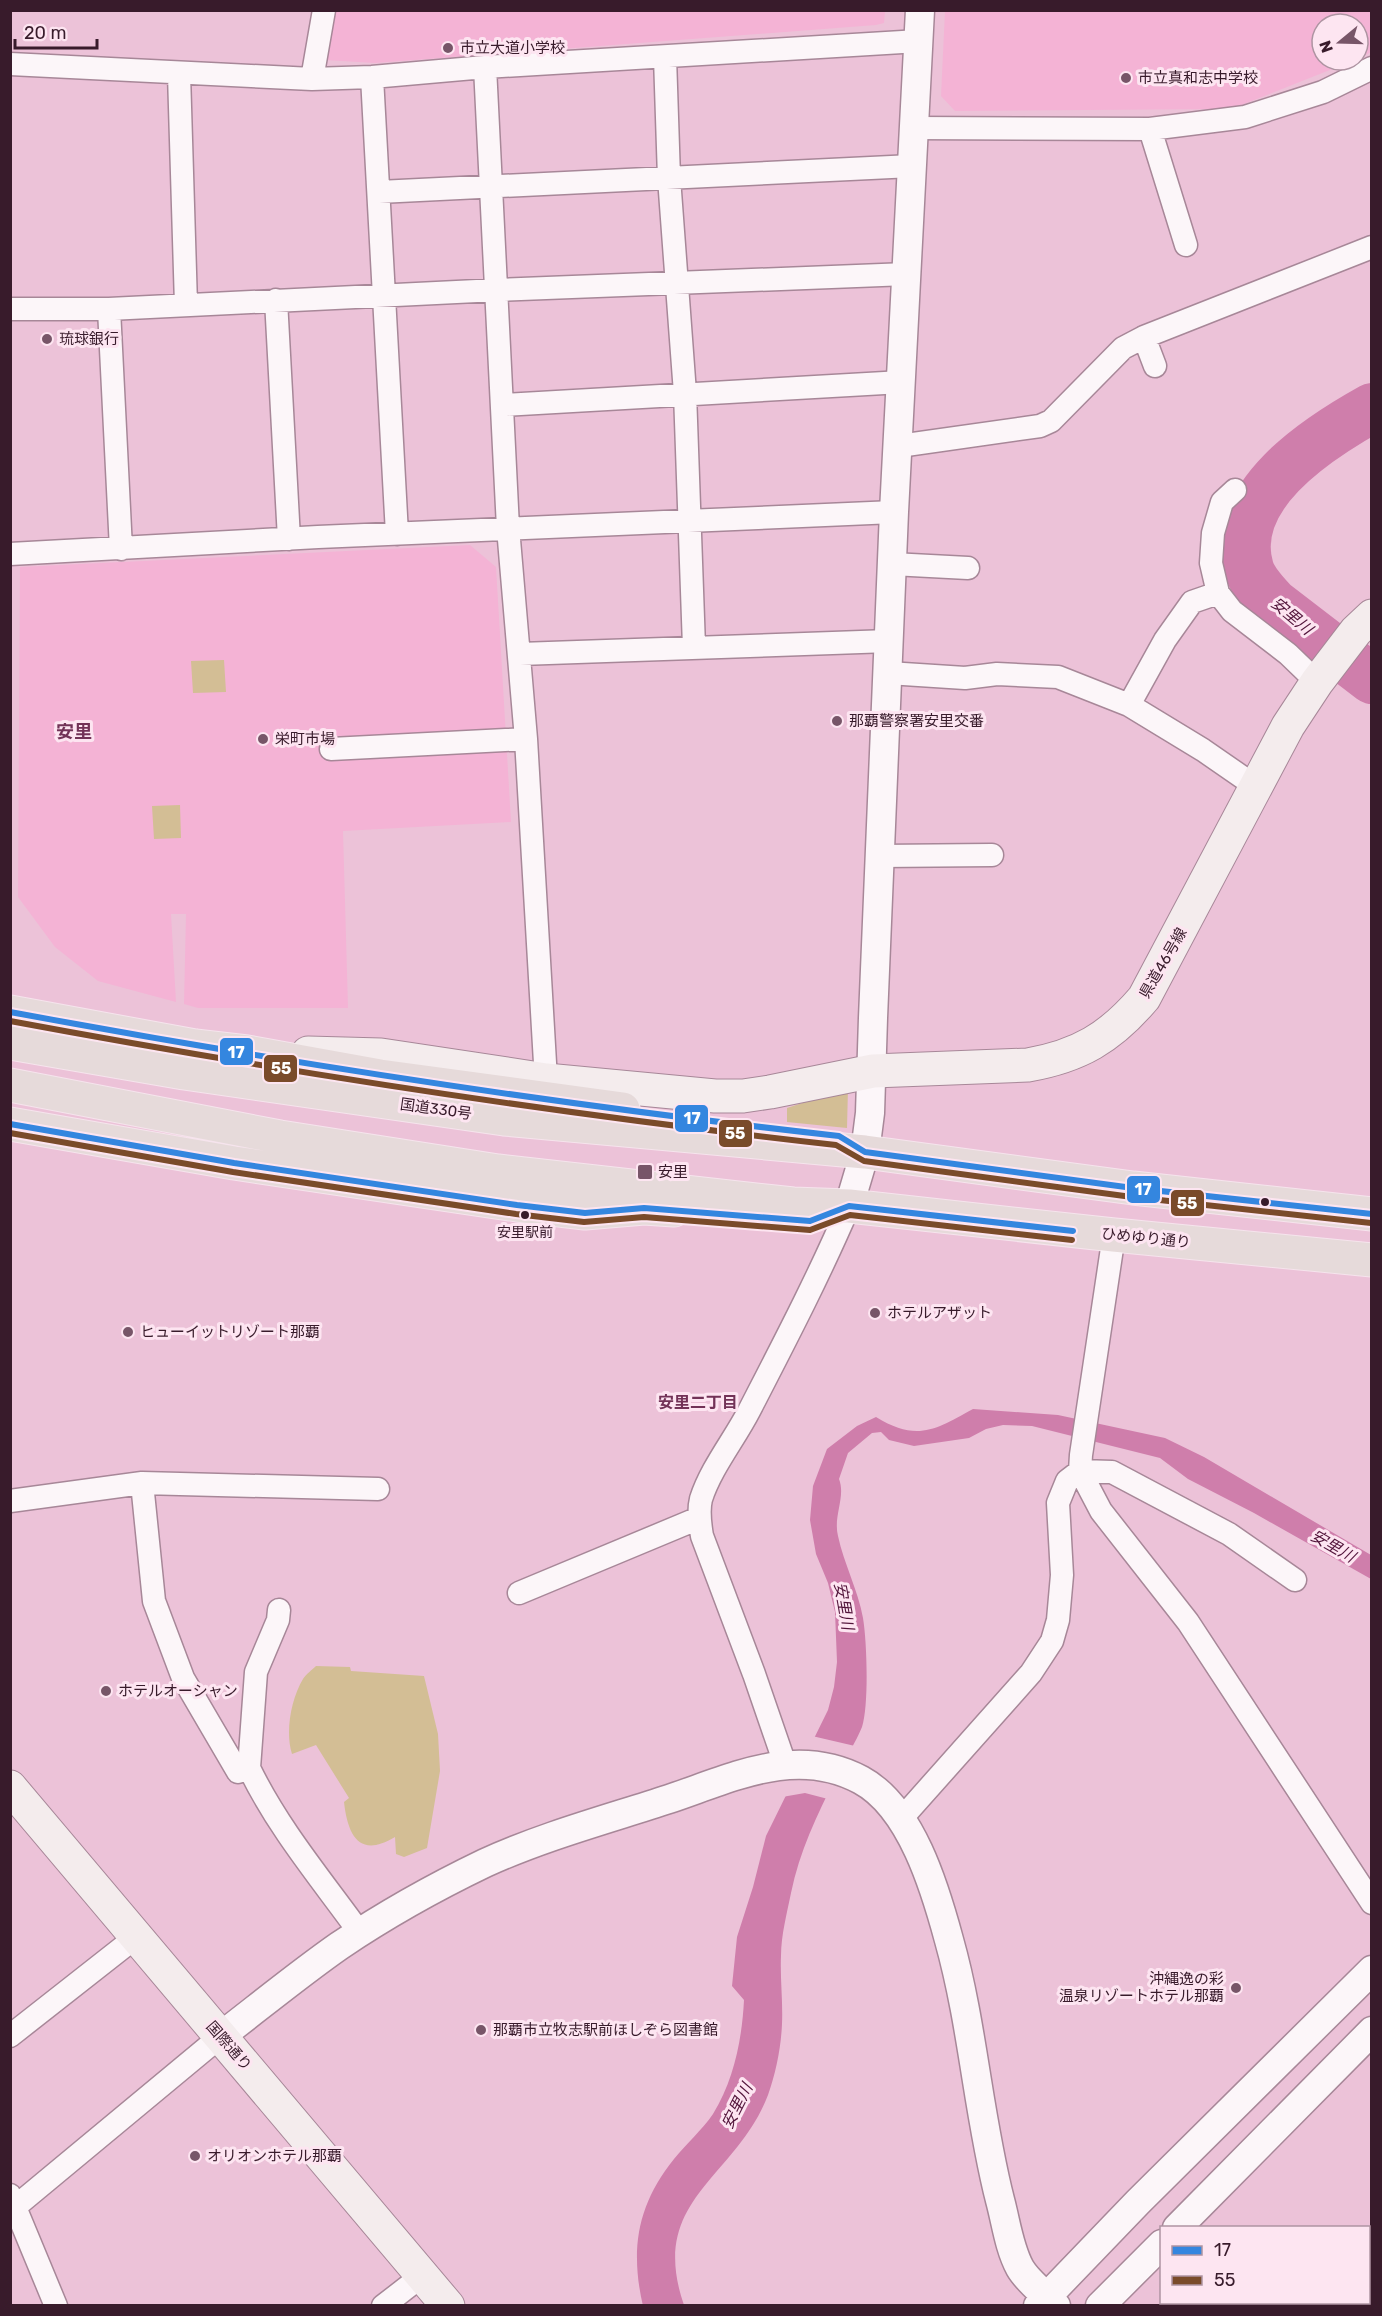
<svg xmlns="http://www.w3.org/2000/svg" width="1382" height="2316" viewBox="0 0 1382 2316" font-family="Rubik,'Noto Sans JP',sans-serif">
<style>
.built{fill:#f4b3d5}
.green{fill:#d3be95}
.water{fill:#cf7eab}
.pier{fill:#ecc2d8}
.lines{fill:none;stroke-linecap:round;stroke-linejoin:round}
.river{stroke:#cf7eab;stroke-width:50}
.minor-casing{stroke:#a78798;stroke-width:25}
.tertiary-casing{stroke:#a78798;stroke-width:31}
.secondary-casing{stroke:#a78798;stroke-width:35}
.trunk-casing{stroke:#f6e4ed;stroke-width:35}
.minor{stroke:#fcf6f9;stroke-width:22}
.tertiary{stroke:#fcf6f9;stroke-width:28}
.secondary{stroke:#f4eced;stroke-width:33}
.trunk{stroke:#e6dada;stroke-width:33}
.bus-1-casing{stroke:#fde5f1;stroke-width:10}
.bus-2-casing{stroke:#fde5f1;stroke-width:10}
.bus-1{stroke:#3486df;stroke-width:6}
.bus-2{stroke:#7a4b2a;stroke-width:6}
.poi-dot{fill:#775568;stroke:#fde5f1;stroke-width:2}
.bus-dot{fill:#381b2b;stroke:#fde5f1;stroke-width:2}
.labels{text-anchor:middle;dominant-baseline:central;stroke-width:6;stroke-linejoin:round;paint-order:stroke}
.bus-label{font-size:14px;fill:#381b2b;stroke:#fde5f1}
.poi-label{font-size:15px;fill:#381b2b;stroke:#fde5f1;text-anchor:start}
.street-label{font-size:15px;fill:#381b2b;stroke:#fde5f1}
.water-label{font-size:16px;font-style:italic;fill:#52143a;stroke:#fde5f1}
.neighbourhood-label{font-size:16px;font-weight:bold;fill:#723257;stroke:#fde5f1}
.quarter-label{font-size:18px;font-weight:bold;fill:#723257;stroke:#fde5f1}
.line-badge{stroke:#fde5f1;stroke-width:2}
.badge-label{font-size:16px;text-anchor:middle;font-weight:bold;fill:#fff}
</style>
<rect width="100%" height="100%" fill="#ecc2d8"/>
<!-- built -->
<path class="built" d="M334,11H885L884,23L876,25L375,63L325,60Z
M945,11H1371V52L1358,59V24H1322V60H1355L1239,106L1222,109L955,111L941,96Z
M470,545L496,567L511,822L343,831L348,1008H198L184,1004L186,914H171L176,1002L98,981L55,947L18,897L20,567Z"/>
<!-- green -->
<path class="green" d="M224,660L226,692L193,693L191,661Z
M180,805L181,838L154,839L152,806Z
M848,1088L847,1128L787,1122V1108Z
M316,1666L350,1667L351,1671L424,1676L438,1734L440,1771L427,1848L404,1857L396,1854L395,1837C360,1858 348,1837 344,1802L349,1798L316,1745L292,1754C285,1732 291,1699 303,1679C306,1674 312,1670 316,1666Z"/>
<!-- water -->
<path class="water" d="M973,1409L1058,1415L1165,1438L1204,1457L1371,1555V1579L1254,1513L1188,1479L1160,1458L1032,1426L1003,1425L986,1429L969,1438L914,1446L889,1440L881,1432L872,1433L848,1453L839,1479C846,1497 833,1516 838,1536C844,1564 858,1590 863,1618C867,1642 869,1705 862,1727C856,1742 846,1757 839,1771C819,1811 800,1849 791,1893C787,1913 781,1935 781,1956C780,1978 783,2001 782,2024C781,2047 776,2073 768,2095C736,2179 647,2199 684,2305L643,2306C630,2250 637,2205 674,2159C686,2144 702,2130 713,2114C734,2080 742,2039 744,2000L732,1986L737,1937L753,1887L766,1836L828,1710L834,1687L837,1662L835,1612L828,1583L816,1554L810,1520L813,1486L827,1449L857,1426L876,1417C917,1442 935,1430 973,1409Z"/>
<!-- pier -->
<path class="pier" d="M812,1736L855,1746L828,1799L805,1793L782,1797Z"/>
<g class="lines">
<!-- river -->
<path class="river" d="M1372,408C1318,438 1227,496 1249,569C1253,582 1264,593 1273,603L1372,679"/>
<!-- minor casing -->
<g class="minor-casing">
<path id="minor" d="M665,57L669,178L685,393L694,647
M10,64L312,79L372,77L485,67L919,41
M485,67L508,528L526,739L546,1080
M179,74L186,305
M372,77L397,534
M312,79L324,10
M914,128L1150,129L1245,117L1323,92L1372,68
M1150,129L1186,245
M379,192L912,166
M276,300L289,539
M10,309H109L497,290L907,274
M109,309L121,549
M1144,337L1155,366
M502,405L902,382
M899,446L1040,426L1051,421L1123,348L1144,337L1372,247
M1235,490L1222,502L1213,533L1211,563L1218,593L1232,611L1288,654L1317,682
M10,554L318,537L894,512
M892,564L968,568
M520,654L889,641
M888,673L965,678L997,674L1058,677L1129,705L1203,750L1255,786
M1129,705L1165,640L1192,602L1218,593
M331,749L526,739
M880,856L992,855
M1114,1235L1081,1455L1080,1471L1101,1511L1188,1622L1372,1903
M142,1483L378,1489
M10,1501L142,1483L154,1601L183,1678L238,1772L249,1768C278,1828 321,1879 360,1933
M519,1593L699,1518
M785,1764L754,1674L702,1536C700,1524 698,1511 701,1499C711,1468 734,1440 749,1411C784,1343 819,1276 849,1206
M249,1768L256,1672L278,1620L279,1610
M902,1818L1031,1673L1052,1641L1058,1620L1062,1575L1058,1503L1067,1481L1080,1471L1112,1472L1229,1534L1295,1580
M10,2036L136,1937
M10,2195L56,2306
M10,2208L15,2207L221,2036
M1358,2302L1360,2306
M383,2306L423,2275"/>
</g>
<!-- tertiary casing -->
<g class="tertiary-casing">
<path id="tertiary" d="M849,1206L865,1152L870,1113L873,1018L894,512L920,10
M221,2036C260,2006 299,1974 339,1946C385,1915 435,1887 485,1863C544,1836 608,1819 669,1799C732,1778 796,1745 861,1780C911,1807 935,1888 949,1940C973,2025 978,2115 1000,2200C1006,2222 1009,2248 1020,2268C1028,2282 1045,2294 1056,2306
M1177,2228L1372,2031
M1038,2306L1138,2202L1372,1970
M1100,2306L1162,2244"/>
</g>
<!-- secondary casing -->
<g class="secondary-casing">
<path id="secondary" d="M308,1053L381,1055L546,1080L715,1096H743L770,1092L873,1071L1028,1065C1079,1056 1110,1038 1144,998L1288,726L1317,682L1356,631L1372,616
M10,1787L448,2306"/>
</g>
<!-- trunk casing -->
<g class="trunk-casing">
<path id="trunk" d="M10,1012L195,1046L247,1052L380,1076L623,1109
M10,1043L184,1073L504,1119L865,1152L1133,1188L1372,1214
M10,1085L280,1137L498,1171L793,1204L849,1206L1114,1235L1372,1260
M10,1124L234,1163L517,1205L585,1213L644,1208L674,1210"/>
</g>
<!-- minor -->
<use href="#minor" class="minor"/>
<!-- tertiary -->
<use href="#tertiary" class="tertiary"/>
<!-- secondary -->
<use href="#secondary" class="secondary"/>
<!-- trunk -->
<use href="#trunk" class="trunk"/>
<!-- bus-1 casing -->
<g class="bus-1-casing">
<path id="bus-1" d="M10,1012C285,1063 561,1105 839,1136L865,1152L1133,1188L1372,1214
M10,1124L234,1163L517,1205L585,1213L644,1208L810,1221L849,1206L1073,1231"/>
</g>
<!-- bus-2 casing -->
<g class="bus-2-casing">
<path id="bus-2" d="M10,1021C284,1072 559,1114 836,1145L864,1161L1132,1197L1371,1223
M10,1133L233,1172L516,1214L584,1222L644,1217L810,1230L850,1215L1072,1240"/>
</g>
<!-- bus-1 -->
<use href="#bus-1" class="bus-1"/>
<!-- bus-2 -->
<use href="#bus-2" class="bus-2"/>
</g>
<!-- markers -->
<g class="poi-dot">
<circle cx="448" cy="48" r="6"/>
<circle cx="1126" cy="78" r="6"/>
<circle cx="47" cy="339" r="6"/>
<circle cx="837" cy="721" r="6"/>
<circle cx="263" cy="739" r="6"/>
<rect x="637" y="1164" width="16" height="16" rx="3"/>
<circle cx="875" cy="1313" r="6"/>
<circle cx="128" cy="1332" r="6"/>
<circle cx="106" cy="1691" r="6"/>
<circle cx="1236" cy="1988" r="6"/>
<circle cx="481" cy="2030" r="6"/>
<circle cx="195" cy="2156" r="6"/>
</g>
<g class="bus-dot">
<circle cx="1265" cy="1202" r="5"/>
<circle cx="525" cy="1215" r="5"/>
</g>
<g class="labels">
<!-- bus labels -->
<g class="bus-label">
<text x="525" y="1232">安里駅前</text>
</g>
<!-- poi labels -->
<g class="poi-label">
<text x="460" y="48">市立大道小学校</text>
<text x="1138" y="78">市立真和志中学校</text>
<text x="59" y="339">琉球銀行</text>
<text x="849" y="721">那覇警察署安里交番</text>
<text x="275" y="739">栄町市場</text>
<text x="658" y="1172">安里</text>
<text x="887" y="1313">ホテルアザット</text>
<text x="140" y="1332">ヒューイットリゾート那覇</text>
<text x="118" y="1691">ホテルオーシャン</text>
<text x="1224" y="1979" text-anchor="end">沖縄逸の彩<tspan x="1224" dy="17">温泉リゾートホテル那覇</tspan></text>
<text x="493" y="2030">那覇市立牧志駅前ほしぞら図書館</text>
<text x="207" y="2156">オリオンホテル那覇</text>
</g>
<!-- street labels -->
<g class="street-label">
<text transform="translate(1163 963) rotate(-60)">県道46号線</text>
<text transform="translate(436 1109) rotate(8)">国道330号</text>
<text transform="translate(1146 1238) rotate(6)">ひめゆり通り</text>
<text transform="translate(229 2046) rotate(49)">国際通り</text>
</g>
<!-- water labels -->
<g class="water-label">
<text transform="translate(1292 616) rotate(40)">安里川</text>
<text transform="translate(1333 1546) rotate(30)">安里川</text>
<text transform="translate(844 1606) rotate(80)">安里川</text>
<text transform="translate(737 2106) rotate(-63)">安里川</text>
</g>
<!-- neighbourhood labels -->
<g class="neighbourhood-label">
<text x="698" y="1402">安里二丁目</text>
</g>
<!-- quarter labels -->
<g class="quarter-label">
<text x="74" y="732">安里</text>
</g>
</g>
<g class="line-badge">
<rect x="219" y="1037" width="35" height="29" rx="6" fill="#3486df"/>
<rect x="263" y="1054" width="35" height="29" rx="6" fill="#7a4b2a"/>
<rect x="674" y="1104" width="35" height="29" rx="6" fill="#3486df"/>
<rect x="718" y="1119" width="35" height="29" rx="6" fill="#7a4b2a"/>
<rect x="1126" y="1175" width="35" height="29" rx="6" fill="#3486df"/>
<rect x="1170" y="1189" width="35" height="28" rx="6" fill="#7a4b2a"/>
</g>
<g class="badge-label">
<text x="236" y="1058">17</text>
<text x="281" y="1074">55</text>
<text x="692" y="1124">17</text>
<text x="735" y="1139">55</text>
<text x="1143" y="1195">17</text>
<text x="1187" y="1209">55</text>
</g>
<!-- border -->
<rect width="1382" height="2316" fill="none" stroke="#381b2b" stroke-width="24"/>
<!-- legend -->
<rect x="1160" y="2226" width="210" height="78" fill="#fde5f1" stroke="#ae94a2" stroke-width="1.5"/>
<rect x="1172" y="2246" width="30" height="9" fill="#3486df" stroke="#ae94a2" stroke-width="1.5"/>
<text x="1214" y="2256" font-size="18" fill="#381b2b">17</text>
<rect x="1172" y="2276" width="30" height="9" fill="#7a4b2a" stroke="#ae94a2" stroke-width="1.5"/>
<text x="1214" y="2286" font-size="18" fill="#381b2b">55</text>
<!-- north arrow -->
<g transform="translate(1340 42) rotate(251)"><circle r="28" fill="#fde5f1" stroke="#ae94a2" stroke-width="1.5"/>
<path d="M0-4.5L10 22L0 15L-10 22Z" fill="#775568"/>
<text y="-9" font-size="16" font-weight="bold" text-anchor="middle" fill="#381b2b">N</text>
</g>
<!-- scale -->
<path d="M15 39v9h82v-9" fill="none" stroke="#381b2b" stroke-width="3"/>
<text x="24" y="39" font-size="18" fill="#381b2b" stroke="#fde5f1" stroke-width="4.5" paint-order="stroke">20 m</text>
</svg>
